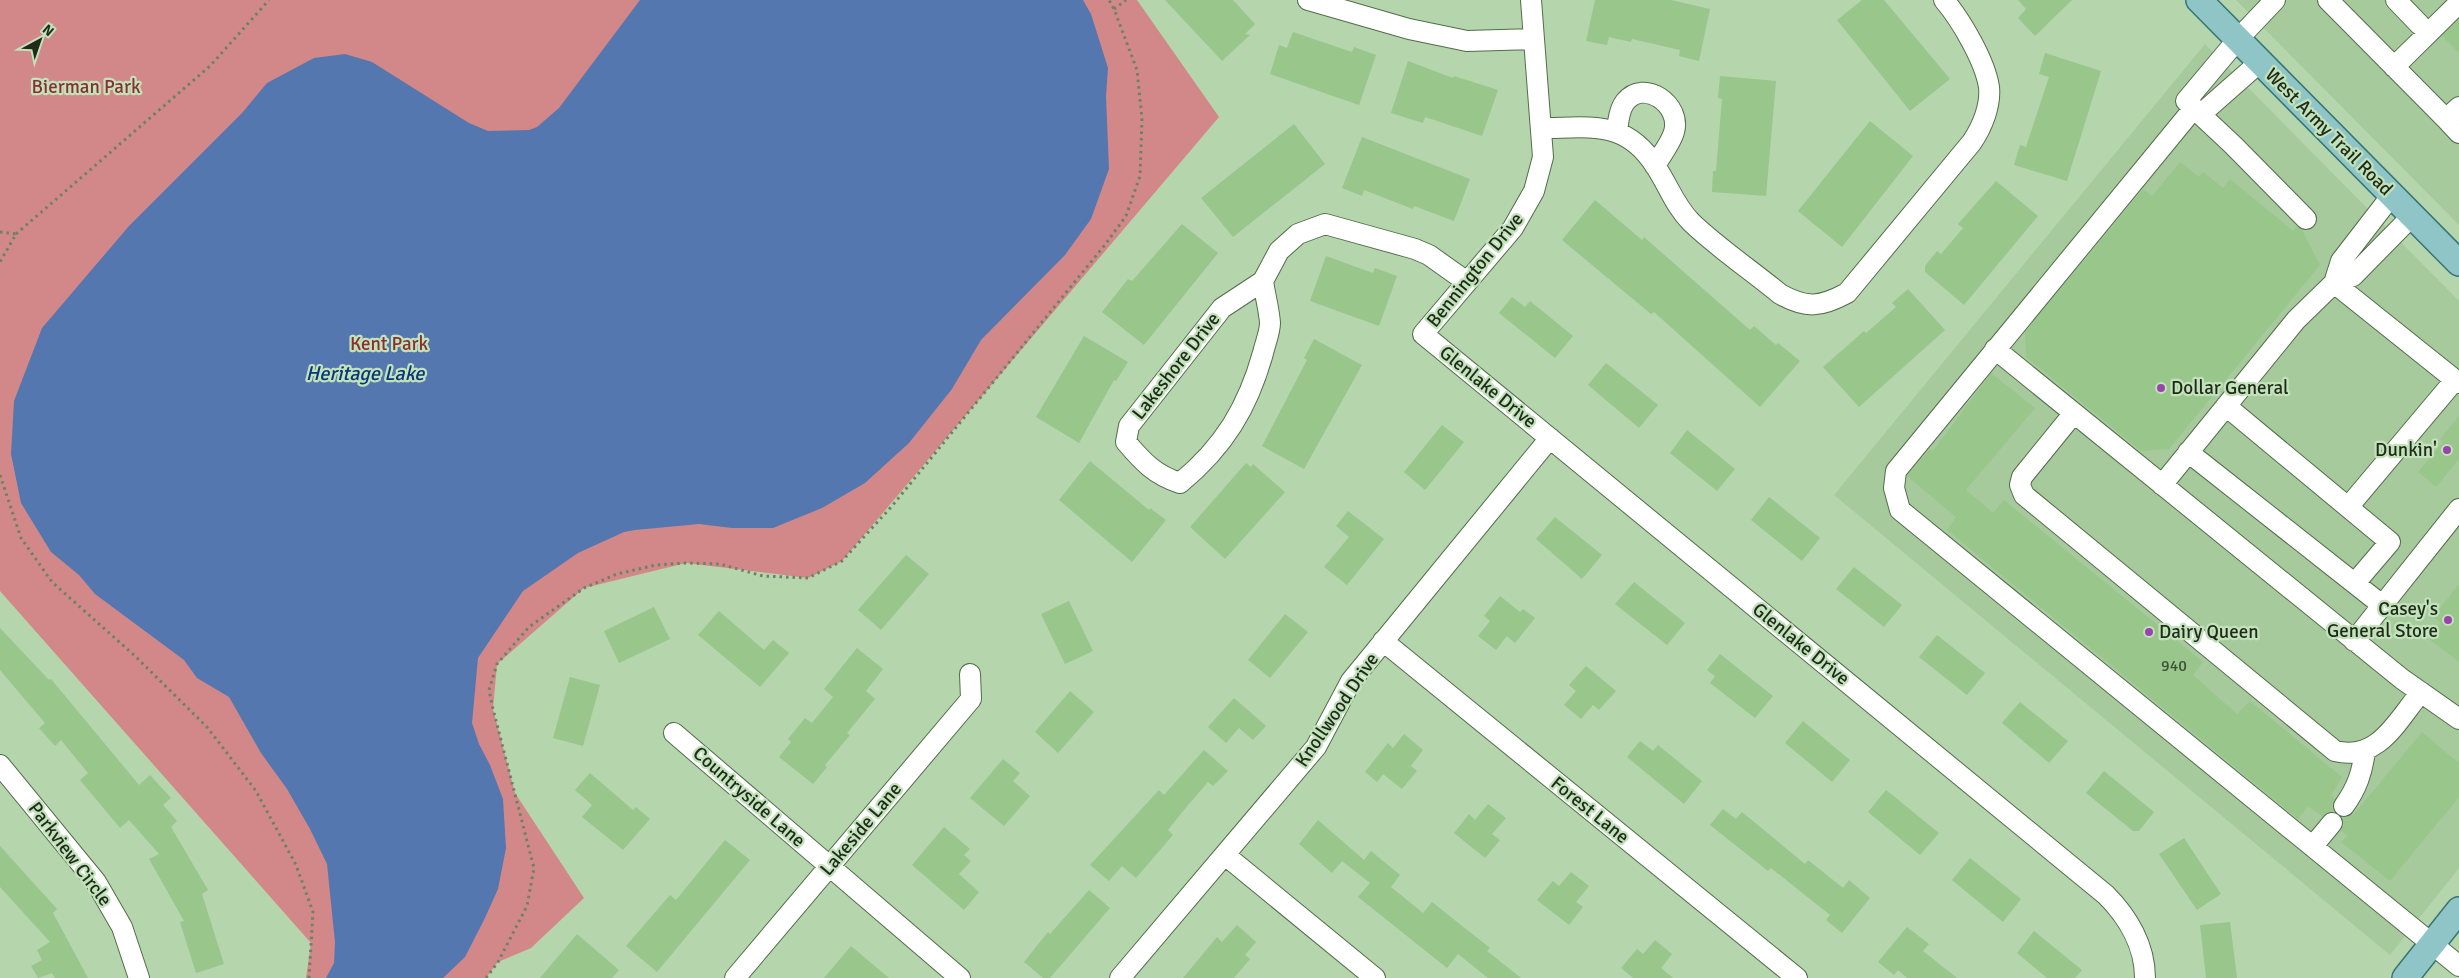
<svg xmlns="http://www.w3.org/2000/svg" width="2459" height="978" viewBox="0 0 2459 978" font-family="Signika,sans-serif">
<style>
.built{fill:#a7ca9d}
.green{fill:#d28889}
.water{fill:#5477af}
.building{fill:#98c68b}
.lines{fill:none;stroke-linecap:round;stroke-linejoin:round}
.minor-casing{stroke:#526d4a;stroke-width:22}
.major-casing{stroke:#377573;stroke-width:28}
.path{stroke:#6c8266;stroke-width:3;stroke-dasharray:2.5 4;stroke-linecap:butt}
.minor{stroke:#fff;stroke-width:20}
.major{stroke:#8fc5c7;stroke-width:25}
.poi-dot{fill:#9a43b0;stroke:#c2e2ba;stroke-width:2}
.labels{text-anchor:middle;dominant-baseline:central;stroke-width:4.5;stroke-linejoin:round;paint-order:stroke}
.number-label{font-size:16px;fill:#3d5137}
.park-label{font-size:19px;fill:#8a2e36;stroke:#c2e2ba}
.street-label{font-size:19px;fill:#1f2a1b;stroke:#c2e2ba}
.poi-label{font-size:19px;fill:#1f2a1b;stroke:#c2e2ba;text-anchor:start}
.water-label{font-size:20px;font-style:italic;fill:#07367a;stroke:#c2e2ba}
</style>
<rect width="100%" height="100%" fill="#b5d5ad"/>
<!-- built -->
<path class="built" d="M2236,0H2459V225Z
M2205,44L2459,301V868L2390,955L1834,495Z"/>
<!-- green -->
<path class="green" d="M0,0H1137L1219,117L842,561L808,578L686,563L584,588L497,664L493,709L515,793L584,898L531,948L498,962L486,978H306L311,943L0,591Z"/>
<!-- water -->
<path class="water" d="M640,0H1083L1091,14L1108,68L1106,96L1109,169L1091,219L1065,255L981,340L952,389L909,443L865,483L822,508L773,528H732L699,524L635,530L624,532L578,553L523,591L478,658L472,723L479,744L490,765L503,799L506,848L498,889L484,920L465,957L443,978H326L334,963L335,942L327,864L310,829L287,789L261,753L229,697L197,678L184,660L95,594L79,575L51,552L21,503L11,454L14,401L42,328L129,226L242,113L267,83L314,58L345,54L372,62L469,123L488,131L529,130L537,127L559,108Z"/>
<!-- building -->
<path class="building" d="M1165,0H1233L1255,24L1245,34L1250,35L1222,61Z
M1595,0H1671L1710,9L1699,61L1679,56L1680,50L1632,39L1631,42L1609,37L1607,45L1586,41Z
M1862,0H1884L1950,79L1910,111L1837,20Z
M2018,0H2072L2035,36L2018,18L2026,9Z
M2459,20V53L2442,36Z
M1293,32L1352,52L1354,47L1376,55L1359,105L1270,74L1279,45L1287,48Z
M2045,53L2101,71L2067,181L2014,165L2020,145L2026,147L2049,77L2039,74Z
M1408,61L1453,78L1454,76L1498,90L1482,136L1425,117L1423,123L1391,113Z
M1720,76L1776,81L1766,196L1712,192L1713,171H1716L1722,99L1718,98Z
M1870,121L1913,156L1842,247L1798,211Z
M1294,124L1325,164L1233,237L1201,198Z
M1362,137L1470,179L1454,221L1414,206L1413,209L1364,190L1362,196L1342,188Z
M2180,162L2199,177L2203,172L2223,188L2230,179L2293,231L2297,226L2302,230L2320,265L2169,449L2141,451L2026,357L2025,332L2143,189L2152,196Z
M1996,181L2038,216L1964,305L1925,272V266L1937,251L1941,254L1963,228L1958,224Z
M1595,200L1642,240L1644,237L1750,330L1754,326L1776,345L1778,343L1800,361L1760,407L1654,312L1651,314L1562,240Z
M1182,224L1218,253L1144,345L1102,312L1128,279L1132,281Z
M1326,256L1373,273L1375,268L1397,276L1379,326L1310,301Z
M1908,289L1945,330L1859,407L1823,367L1864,331L1866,333L1896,307L1892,303Z
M1512,297L1525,307L1530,301L1573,336L1555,358L1499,313Z
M1084,336L1128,362L1116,381L1114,380L1079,443L1036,417Z
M1314,339L1362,365L1304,469L1262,446L1307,360L1304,358Z
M1606,363L1658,405L1639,428L1588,385Z
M1991,373L2035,408L1966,490L1993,513L2004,500L2203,662L2193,675L2237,714L2250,701L2342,777L2331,796L2335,799L2332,805L2333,811L2322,816L2308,806L2298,819L1947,530L1956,517L1907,476L1930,449L1933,451Z
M2459,416V459L2436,487L2418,472L2443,442L2440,439Z
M1442,425L1464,442L1425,490L1404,472Z
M1687,430L1735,469L1717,491L1670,453Z
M1090,461L1149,510L1150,508L1166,520L1132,562L1059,500Z
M1246,463L1251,467L1253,464L1285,492L1225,559L1190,527Z
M1769,497L1820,538L1802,561L1751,520Z
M1348,511L1384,539L1347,585L1324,567L1349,537L1336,526Z
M1555,517L1602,555L1582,579L1536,539Z
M906,555L929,574L881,630L858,610Z
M1854,567L1902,605L1884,627L1836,589Z
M1634,582L1685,623L1667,645L1615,604Z
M2459,584V662L2429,639L2441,623L2433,617Z
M1500,596L1520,612L1523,609L1535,618L1515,643L1507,636L1496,650L1478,636L1490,621L1484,616Z
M1069,601L1093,651L1065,664L1041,614Z
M654,607L670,639L619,663L604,631Z
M719,611L764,650L773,640L789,653L760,687L698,635Z
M1285,614L1308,632L1270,678L1248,660Z
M0,628L49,680L51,679L139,785L150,775L171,798L163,805L177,821L171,827L208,890L202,894L224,964L196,973L180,922L184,921L149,859L159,854L129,820L120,828L80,780L88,773L61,740L55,746L39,728L45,723L0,670Z
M1937,635L1985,673L1967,695L1919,657Z
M857,648L883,669L866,691L875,699L847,733L850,735L825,765L827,767L813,784L779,757L791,742L788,739L805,718L812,723L833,697L824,689Z
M1720,654L1773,696L1755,718L1710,683L1715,676L1707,670Z
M1586,666L1616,691L1599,710L1593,705L1581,719L1564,705L1576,691L1569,685Z
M570,677L600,685L583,746L553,738Z
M1070,691L1094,712L1058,753L1035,732Z
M1234,698L1266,726L1253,740L1239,728L1226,743L1208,727Z
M2020,702L2068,741L2049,763L2002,723Z
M1803,721L1850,760L1832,782L1785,743Z
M2422,732L2459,763V797L2390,881L2341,842L2348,836L2341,831L2344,824L2342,818L2354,814Z
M1404,734L1423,750L1411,766L1417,771L1402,789L1383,774L1377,782L1365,772L1388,743L1393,748Z
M1640,741L1653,751L1658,745L1702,781L1684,804L1627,757Z
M1204,750L1228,771L1213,786L1208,782L1183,811L1168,830L1173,835L1136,878L1122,866L1109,881L1090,865L1159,790L1164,795Z
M1003,759L1020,773L1013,781L1030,796L1004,826L970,798Z
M2104,771L2154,812L2139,831H2133L2086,793Z
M590,773L633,810L636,807L650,819L623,850L582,817L592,805L575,790Z
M1886,790L1939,833L1920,855L1868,812Z
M1488,804L1506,818L1492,834L1500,840L1485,858L1454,833L1469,814L1475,820Z
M1723,809L1736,819L1742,812L1805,864L1808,860L1843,888L1849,880L1870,898L1842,933L1826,920L1830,915L1771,868L1768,871L1710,825Z
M1318,820L1364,860L1371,851L1400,875L1391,887L1423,913L1432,902L1490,948L1487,951L1521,978H1488L1458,954L1447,968L1358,897L1370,883L1342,861L1332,873L1299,844Z
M944,827L970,849L964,855L971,861L959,874L979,892L964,910L912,865Z
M2184,838L2221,894L2197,910L2159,854Z
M725,840L750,860L657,972L626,946L670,895L676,900Z
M0,846L57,909L53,913L88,978H55L52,973L38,978L31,966L42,960L37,950L50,942L0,887Z
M1970,858L2021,899L2003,922L1952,880Z
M1571,872L1589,886L1576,902L1583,907L1569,925L1537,900L1553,881L1559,886Z
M1089,890L1110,908L1050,978H1043L1024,962L1048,932L1050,934Z
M2230,922L2237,978H2206L2200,925Z
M1237,925L1256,942L1245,955L1250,959L1234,978H1183L1217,937L1222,942Z
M1907,927L1929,944L1923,951L1957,978H1907L1898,970L1894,975L1878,962Z
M2034,931L2082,970L2075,978H2047L2017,953Z
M577,934L619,970L612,978H540Z
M1655,940L1672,954L1661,968L1673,978H1633L1621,968L1637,949L1643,954Z
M851,946L889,978H824Z"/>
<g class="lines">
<!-- minor casing -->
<g class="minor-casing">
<path id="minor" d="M1308,0L1409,29L1467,41L1534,39
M1531,0L1543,157L1534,191L1513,228L1423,334L2106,895C2128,917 2145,946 2145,978
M2275,0L2238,39L2186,101L2233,145L2306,219
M2328,0L2446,119L2459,107
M2396,0L2420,25
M2394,67L2459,3
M2194,108L1896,471L1894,488L1900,510L2459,966
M2201,114L2260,62
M2446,119L2459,133
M1541,128C1591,128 1626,119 1656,167C1668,185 1675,206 1691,222C1718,248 1751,270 1780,294C1807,309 1821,307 1847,293L1972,142C1982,127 1991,106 1989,87C1985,61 1961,20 1944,0
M1617,132C1618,122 1619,110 1625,102C1644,78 1682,105 1674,132C1671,143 1661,155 1655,166
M1263,281C1265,295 1269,309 1270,323C1270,332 1265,344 1263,353C1248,407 1224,447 1180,483C1155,475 1143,462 1126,442L1129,426L1222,308L1263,281L1279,251L1298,234L1325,224L1415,249L1429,255L1467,282
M2334,283L2459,383
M2334,283L2341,261L2392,195
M1995,349L2402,679L2459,719
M2226,406L2390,542L2355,583
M2074,413L2022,477L2020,485L2024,495L2335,751C2378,762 2397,721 2421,692
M2188,452L2382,605
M2162,485L2296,320L2334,283L2353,276L2412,216
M2349,506L2455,380
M1383,641L1797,978
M2354,641L2459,509
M674,733L960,978
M0,765L96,882L122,927L139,978
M2344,806C2357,788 2362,773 2365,751
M2313,846L2332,823
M1225,855L1375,978
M735,978L971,699L970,674
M1120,978L1316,747L1351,681L1550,438"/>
</g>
<!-- major casing -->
<g class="major-casing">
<path id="major" d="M2199,0L2459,263
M2405,978L2459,910"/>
</g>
<!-- path -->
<path class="path" d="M1114,9L1126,0
M0,232L16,234L0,262
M16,234L210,66L269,0
M0,475L21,538L52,582L135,656L207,727L256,791L296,865L313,912L309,978
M486,978L498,962L527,906L534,868L493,709L489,690L497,664L529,627L584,588L617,574L656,565L686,563L720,564L763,576L808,578L842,561L892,506L1104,246L1126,216L1140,176L1142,119L1137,70L1114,9L1109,0"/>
<!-- minor -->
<use href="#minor" class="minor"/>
<!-- major -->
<use href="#major" class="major"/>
</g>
<!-- markers -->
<g class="poi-dot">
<circle cx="2161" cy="388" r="5"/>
<circle cx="2447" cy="450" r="5"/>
<circle cx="2448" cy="620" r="5"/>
<circle cx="2149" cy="632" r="5"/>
</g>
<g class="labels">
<!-- number labels -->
<g class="number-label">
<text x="2174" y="666">940</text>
</g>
<!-- park labels -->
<g class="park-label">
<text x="86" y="87">Bierman Park</text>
<text x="389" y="344">Kent Park</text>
</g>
<!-- street labels -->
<g class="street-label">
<text transform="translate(2329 132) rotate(45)">West Army Trail Road</text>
<text transform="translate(1475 270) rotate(-51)">Bennington Drive</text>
<text transform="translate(1176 366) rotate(-52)">Lakeshore Drive</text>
<text transform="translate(1488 387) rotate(39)">Glenlake Drive</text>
<text transform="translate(1801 644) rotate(39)">Glenlake Drive</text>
<text transform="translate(1337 710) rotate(-56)">Knollwood Drive</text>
<text transform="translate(749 797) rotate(41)">Countryside Lane</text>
<text transform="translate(1590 810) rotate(39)">Forest Lane</text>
<text transform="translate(861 829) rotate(-50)">Lakeside Lane</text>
<text transform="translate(70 854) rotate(53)">Parkview Circle</text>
</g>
<!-- poi labels -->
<g class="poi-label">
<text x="2171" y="388">Dollar General</text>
<text x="2437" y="450" text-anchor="end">Dunkin'</text>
<text x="2438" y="609" text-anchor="end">Casey's<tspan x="2438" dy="22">General Store</tspan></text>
<text x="2159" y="632">Dairy Queen</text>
</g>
<!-- water labels -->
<g class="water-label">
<text x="365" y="373">Heritage Lake</text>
</g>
</g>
<!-- north arrow -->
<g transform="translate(40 40) rotate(40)" stroke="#c2e2ba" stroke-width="4" paint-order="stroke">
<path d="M0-4L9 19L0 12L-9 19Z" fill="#1f2a1b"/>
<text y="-8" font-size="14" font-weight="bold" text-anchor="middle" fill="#1f2a1b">N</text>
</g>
</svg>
